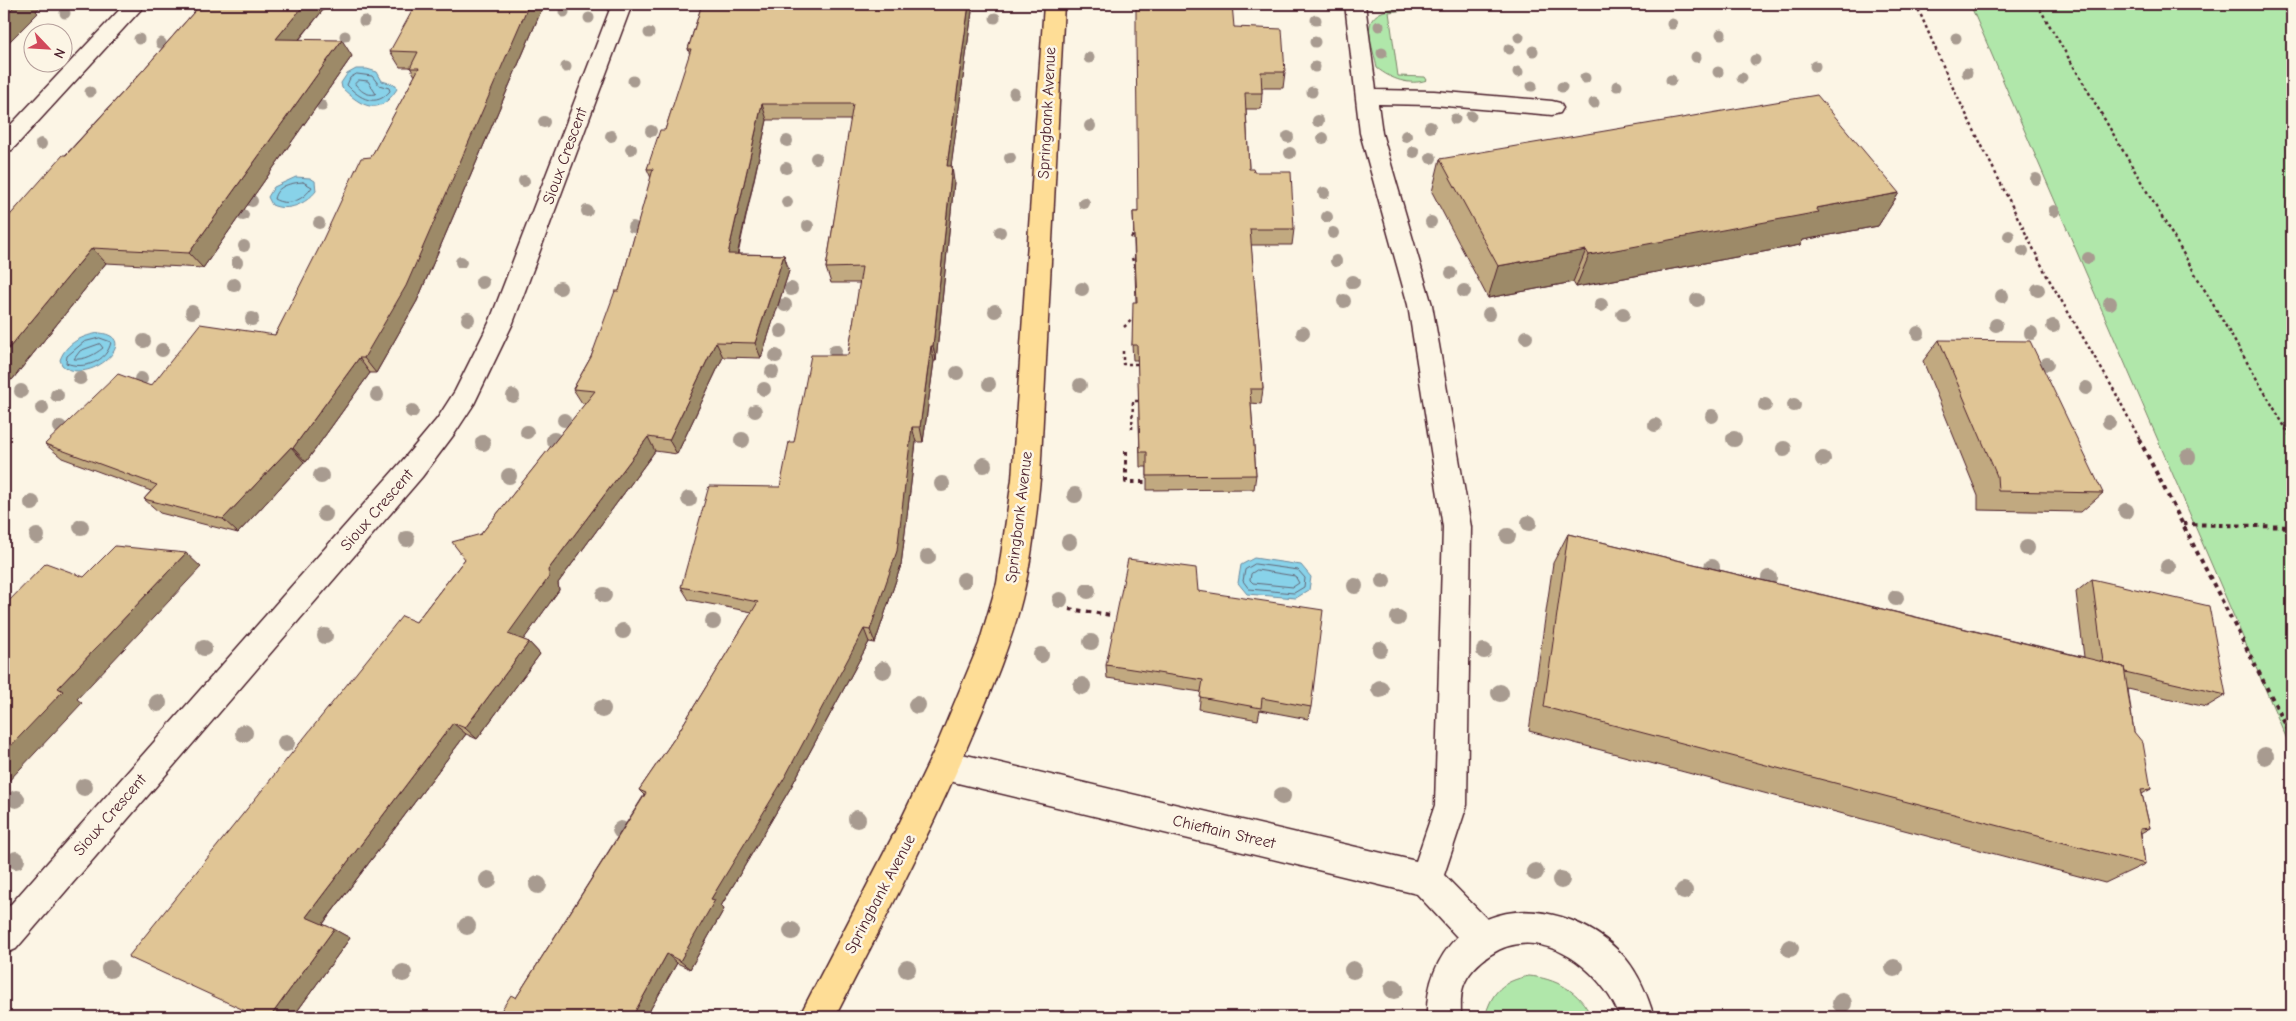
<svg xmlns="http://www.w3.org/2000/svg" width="2296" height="1021" viewBox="0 0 2296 1021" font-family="'Comic Neue',sans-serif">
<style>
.green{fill:#b0e7aa;stroke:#7d836a}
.water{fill:#88d2e9;stroke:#6f8a9d}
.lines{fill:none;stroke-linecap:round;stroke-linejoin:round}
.shore{stroke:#636777;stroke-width:1}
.minor-casing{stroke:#4a1f2b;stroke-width:3}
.major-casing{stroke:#4a1f2b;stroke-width:3}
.path-far1{stroke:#4a1f2b;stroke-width:2.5;stroke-dasharray:3 3;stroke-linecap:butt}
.path{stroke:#4a1f2b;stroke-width:4;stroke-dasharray:4.5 4.5;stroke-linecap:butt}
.minor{fill:#fcf5e5;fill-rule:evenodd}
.major{fill:#fedd96;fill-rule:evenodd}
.tree{fill:#a89b90}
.wall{fill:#c1a980;stroke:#4a1f2b}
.shaded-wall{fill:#9d8a68;stroke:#4a1f2b}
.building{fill:#e0c595;stroke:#4a1f2b}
.labels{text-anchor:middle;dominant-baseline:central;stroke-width:5;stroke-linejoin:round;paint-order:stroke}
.street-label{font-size:16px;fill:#4a1f2b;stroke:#fcf5e5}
</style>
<rect width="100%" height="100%" fill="#fcf5e5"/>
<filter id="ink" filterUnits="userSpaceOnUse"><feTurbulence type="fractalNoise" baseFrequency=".02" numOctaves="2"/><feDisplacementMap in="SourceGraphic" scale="10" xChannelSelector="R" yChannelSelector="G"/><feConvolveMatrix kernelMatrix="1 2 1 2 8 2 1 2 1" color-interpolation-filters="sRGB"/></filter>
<g filter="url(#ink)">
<!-- green -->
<path class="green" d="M1970,4H2292V751Z
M1402,7L1413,9L1389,12L1398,76L1425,77L1427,80C1409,86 1391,79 1377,68C1370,34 1356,13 1402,7Z
M1529,976C1554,978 1581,991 1591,1017H1485C1492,991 1503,981 1529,976Z"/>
<!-- water -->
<path class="water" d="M356,69H367L377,72L382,81L396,85L397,89C379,117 362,107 342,88L341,83L347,74Z
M296,177L310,178L315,181L316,191C306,204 288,212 272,205L268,197L274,187Z
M100,333C143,338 88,388 62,365L60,360C66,343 83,335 100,333Z
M1254,558L1301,565L1311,577L1309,590L1296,598L1247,594L1238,583L1241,565Z"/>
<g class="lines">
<!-- shore -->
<path class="shore" d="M357,74L372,76L379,85L389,88L390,91C376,108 360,99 347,85L350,78Z
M359,80L368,81L376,94C366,96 361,91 355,84Z
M303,182L312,187C304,200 288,207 274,199C277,185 291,183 303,182Z
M100,338L111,342C107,362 84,370 66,363L67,356L84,342Z
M100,344L103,348C94,355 85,360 74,359L80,351Z
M1255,564L1298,570L1305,578L1304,587L1294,593L1249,589L1243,581L1245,570Z
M1257,570L1295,576L1299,583L1293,587L1253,583L1250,580L1251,574Z"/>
<!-- minor casing -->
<g class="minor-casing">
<path id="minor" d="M125,4H146L12,150L4,152V132Z
M612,4H632L513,323L474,404L455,433L422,477L16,949L4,954V912L402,461L437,419L455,391L489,323Z
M1345,4H1365L1376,90L1434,91L1552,101L1560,103L1563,108L1560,113L1552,115L1434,105L1378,104L1382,133L1432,305L1471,527L1467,805L1444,875L1487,919C1534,899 1594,921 1626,959C1640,976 1648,997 1654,1017H1620C1602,969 1540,921 1490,955C1479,962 1467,974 1463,987C1460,996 1461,1007 1461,1017H1427C1426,986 1436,959 1457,937L1417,894L945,780L934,775L929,765L934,755L945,750L1416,861L1435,805L1443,527L1408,305L1360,133Z"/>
</g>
<!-- major casing -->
<g class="major-casing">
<path id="major" d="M1044,4H1064L1040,479C1036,519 1032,560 1022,599C1010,647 990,693 971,738C931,833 882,925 835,1017H799L900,822L936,747L979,644L997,583L1012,479Z"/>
</g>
<!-- path-far1 -->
<path class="path-far1" d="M1916,4L1951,84L2047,276L2115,392L2140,440
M2037,4L2292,439
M1131,238L1135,232
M1132,258L1136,270
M1124,327L1136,316
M1123,351V364H1141
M1132,429L1133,401H1140"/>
<!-- path -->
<path class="path" d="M2139,439L2292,737
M1126,451V482H1145
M2183,524L2292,527
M1069,609L1111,615"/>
<!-- minor -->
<use href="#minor" class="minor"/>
<!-- major -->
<use href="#major" class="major"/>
</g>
<!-- trees -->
<g class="tree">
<circle cx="564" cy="12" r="5.5"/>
<circle cx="65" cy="13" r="5.5"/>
<circle cx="589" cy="18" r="5.5"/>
<circle cx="995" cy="18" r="5.5"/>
<circle cx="1316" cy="20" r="5.5"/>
<circle cx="364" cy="21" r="5.5"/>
<circle cx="1672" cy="24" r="5.5"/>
<circle cx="1379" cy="26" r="5.5"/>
<circle cx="649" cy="33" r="5.5"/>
<circle cx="1721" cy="34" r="5.5"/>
<circle cx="345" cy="36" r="5.5"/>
<circle cx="1519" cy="37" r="5.5"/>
<circle cx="1956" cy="38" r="5.5"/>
<circle cx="139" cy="39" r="5.5"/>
<circle cx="1315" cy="42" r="5.5"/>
<circle cx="161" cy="43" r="5.5"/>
<circle cx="1509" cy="49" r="5.5"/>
<circle cx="1533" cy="51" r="5.5"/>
<circle cx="1382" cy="53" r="5.5"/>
<circle cx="1696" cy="57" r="5.5"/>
<circle cx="1089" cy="58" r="5.5"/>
<circle cx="1755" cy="60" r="5.5"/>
<circle cx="1815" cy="66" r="5.5"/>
<circle cx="566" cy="67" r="5.5"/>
<circle cx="1315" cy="67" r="5.5"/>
<circle cx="1518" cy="72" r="5.5"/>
<circle cx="1718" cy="72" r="5.5"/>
<circle cx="1967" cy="73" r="5.5"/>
<circle cx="1585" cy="78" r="5.5"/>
<circle cx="1742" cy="78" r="5.5"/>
<circle cx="1671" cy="80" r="5.5"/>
<circle cx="633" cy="81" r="5.5"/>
<circle cx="1532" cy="86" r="5.5"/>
<circle cx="1617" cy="86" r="5.5"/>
<circle cx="1562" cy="87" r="5.5"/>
<circle cx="90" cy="92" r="5.5"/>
<circle cx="1312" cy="92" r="5.5"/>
<circle cx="1014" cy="93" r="5.5"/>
<circle cx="1594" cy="103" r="5.5"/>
<circle cx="322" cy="106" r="5.5"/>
<circle cx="1471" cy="116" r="5.5"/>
<circle cx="1455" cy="119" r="5.5"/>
<circle cx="1318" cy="121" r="6"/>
<circle cx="544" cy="122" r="6"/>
<circle cx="1090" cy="126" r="6"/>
<circle cx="1430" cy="127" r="6"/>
<circle cx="651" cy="131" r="6"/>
<circle cx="611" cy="136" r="6"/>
<circle cx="1406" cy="136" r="6"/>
<circle cx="1288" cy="137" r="6"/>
<circle cx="1323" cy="138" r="6"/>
<circle cx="787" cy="141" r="6"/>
<circle cx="41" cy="144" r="6"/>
<circle cx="631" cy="149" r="6"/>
<circle cx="1414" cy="152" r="6"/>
<circle cx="1290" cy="153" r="6"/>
<circle cx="816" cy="158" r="6"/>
<circle cx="1010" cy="158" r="6"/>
<circle cx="1431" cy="158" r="6"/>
<circle cx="786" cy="168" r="6"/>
<circle cx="2036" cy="179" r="6"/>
<circle cx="524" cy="181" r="6"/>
<circle cx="1324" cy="193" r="6"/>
<circle cx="252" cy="201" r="6"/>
<circle cx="787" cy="202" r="6"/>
<circle cx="1084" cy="203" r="6"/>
<circle cx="587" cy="211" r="6"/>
<circle cx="2054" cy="211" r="6"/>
<circle cx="243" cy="215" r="6"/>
<circle cx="1327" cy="217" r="6"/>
<circle cx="1431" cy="222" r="6"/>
<circle cx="319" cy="223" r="6"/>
<circle cx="808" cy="226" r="6"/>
<circle cx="633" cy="227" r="6"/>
<circle cx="1000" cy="232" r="6"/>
<circle cx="1333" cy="233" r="6"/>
<circle cx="2009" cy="236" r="6"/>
<circle cx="244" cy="246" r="6"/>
<circle cx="2023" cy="251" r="6"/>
<circle cx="2088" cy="258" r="6"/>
<circle cx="1336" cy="261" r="6"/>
<circle cx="237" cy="262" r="6"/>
<circle cx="461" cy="262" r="6"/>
<circle cx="1451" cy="273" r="6"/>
<circle cx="482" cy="282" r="7"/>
<circle cx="1353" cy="282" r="7"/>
<circle cx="234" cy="285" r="7"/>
<circle cx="560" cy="288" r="7"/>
<circle cx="791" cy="289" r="7"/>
<circle cx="1082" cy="289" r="7"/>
<circle cx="2038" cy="290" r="7"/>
<circle cx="1464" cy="291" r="7"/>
<circle cx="2002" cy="296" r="7"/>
<circle cx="1697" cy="300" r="7"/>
<circle cx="1344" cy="301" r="7"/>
<circle cx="2110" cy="303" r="7"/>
<circle cx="785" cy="305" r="7"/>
<circle cx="1601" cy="305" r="7"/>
<circle cx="995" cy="311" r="7"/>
<circle cx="192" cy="312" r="7"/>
<circle cx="1489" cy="314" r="7"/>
<circle cx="1623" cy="314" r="7"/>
<circle cx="252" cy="319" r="7"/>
<circle cx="468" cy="319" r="7"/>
<circle cx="1996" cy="325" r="7"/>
<circle cx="2053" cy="326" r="7"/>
<circle cx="781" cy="331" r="7"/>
<circle cx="1303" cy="333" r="7"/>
<circle cx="1918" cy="333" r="7"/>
<circle cx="2031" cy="333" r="7"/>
<circle cx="1526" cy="337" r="7"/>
<circle cx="144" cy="341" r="7"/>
<circle cx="162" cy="350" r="7"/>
<circle cx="835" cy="351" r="7"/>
<circle cx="776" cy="356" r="7"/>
<circle cx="2047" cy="364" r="7"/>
<circle cx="772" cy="372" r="7"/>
<circle cx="957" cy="373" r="7"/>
<circle cx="80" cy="378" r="7"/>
<circle cx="141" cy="379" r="7"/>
<circle cx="989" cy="384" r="7"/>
<circle cx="1080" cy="385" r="7"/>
<circle cx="2086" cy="388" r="7"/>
<circle cx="764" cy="389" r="7"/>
<circle cx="21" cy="391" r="7"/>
<circle cx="57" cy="395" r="7"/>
<circle cx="377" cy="395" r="7"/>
<circle cx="513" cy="396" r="7"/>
<circle cx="1765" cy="405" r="7"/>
<circle cx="1794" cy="405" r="7"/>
<circle cx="42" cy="408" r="7"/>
<circle cx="412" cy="411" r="7"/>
<circle cx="755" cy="411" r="7"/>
<circle cx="1712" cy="416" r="7"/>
<circle cx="564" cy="420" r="7"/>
<circle cx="2109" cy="422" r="7"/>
<circle cx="1655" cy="425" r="7"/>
<circle cx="60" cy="427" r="7"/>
<circle cx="527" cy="432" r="7"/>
<circle cx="1734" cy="439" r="8"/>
<circle cx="554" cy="440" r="8"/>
<circle cx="742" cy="440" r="8"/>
<circle cx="483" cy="443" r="8"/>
<circle cx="1784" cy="449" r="8"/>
<circle cx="2188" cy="457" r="8"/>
<circle cx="1823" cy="459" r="8"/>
<circle cx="984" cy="465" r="8"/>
<circle cx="321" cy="476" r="8"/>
<circle cx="509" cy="476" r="8"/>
<circle cx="942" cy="484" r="8"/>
<circle cx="1075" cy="495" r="8"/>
<circle cx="689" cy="499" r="8"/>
<circle cx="32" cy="503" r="8"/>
<circle cx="2126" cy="511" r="8"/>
<circle cx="325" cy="514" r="8"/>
<circle cx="1529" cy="523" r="8"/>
<circle cx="81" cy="527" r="8"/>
<circle cx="37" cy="536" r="8"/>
<circle cx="1508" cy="536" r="8"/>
<circle cx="407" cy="539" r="8"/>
<circle cx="1069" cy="542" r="8"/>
<circle cx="2027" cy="548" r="8"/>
<circle cx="928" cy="557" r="8"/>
<circle cx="1712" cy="567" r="8"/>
<circle cx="2168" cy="567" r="8"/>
<circle cx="1769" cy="578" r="8"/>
<circle cx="964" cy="580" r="8"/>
<circle cx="1383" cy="581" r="8"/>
<circle cx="1355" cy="586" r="8"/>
<circle cx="1088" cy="591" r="8"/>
<circle cx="604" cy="595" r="8"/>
<circle cx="1896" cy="598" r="8"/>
<circle cx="1060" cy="600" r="8"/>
<circle cx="1398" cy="618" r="8"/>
<circle cx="713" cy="622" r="8"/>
<circle cx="623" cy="631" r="8"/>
<circle cx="325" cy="636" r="8"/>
<circle cx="1091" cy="642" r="8"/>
<circle cx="204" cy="648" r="8"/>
<circle cx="1380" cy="649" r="8"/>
<circle cx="1484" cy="651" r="8"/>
<circle cx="1041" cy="655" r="8"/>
<circle cx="883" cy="670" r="9"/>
<circle cx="1082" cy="686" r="9"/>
<circle cx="1380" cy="689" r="9"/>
<circle cx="1500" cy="693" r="9"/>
<circle cx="158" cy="703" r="9"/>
<circle cx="917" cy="705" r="9"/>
<circle cx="602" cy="709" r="9"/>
<circle cx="244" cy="733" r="9"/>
<circle cx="286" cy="743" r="9"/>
<circle cx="2265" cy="756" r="9"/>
<circle cx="84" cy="787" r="9"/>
<circle cx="1282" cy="796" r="9"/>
<circle cx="16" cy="799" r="9"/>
<circle cx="857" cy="819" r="9"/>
<circle cx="621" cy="830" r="9"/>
<circle cx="16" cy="860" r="9"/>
<circle cx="1535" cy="872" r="9"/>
<circle cx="488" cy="880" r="9"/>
<circle cx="1561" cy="880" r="9"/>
<circle cx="538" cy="885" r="9"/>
<circle cx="1684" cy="891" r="9"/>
<circle cx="467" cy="926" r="9"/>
<circle cx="792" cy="931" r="9"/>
<circle cx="1790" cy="948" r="9"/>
<circle cx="1894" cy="968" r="9"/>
<circle cx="110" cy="969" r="9"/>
<circle cx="907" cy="969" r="9"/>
<circle cx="1353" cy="970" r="9"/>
<circle cx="403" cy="973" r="9"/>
<circle cx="1394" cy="989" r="10"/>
<circle cx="1842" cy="1003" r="10"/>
</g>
<!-- wall -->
<path class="wall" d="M201,4H328L299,40L352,56L203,268L106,263L12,380L4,379V222L145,68Z
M544,4L417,301L376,373H370L306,462H304L238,533L160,513L144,499L151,491L62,458L45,444L151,386L275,335L415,76L410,67H400L390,51Z
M702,4H973L951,166L954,182L936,361H934L923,442H916L901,565L875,643L869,642L791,787L721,906L724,909L690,969L677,963L646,1017H497L516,998L644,795L639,790L676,736L752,612L689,600L681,587L780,487L794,442L848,355L860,283H831L826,268L851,120H767L738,254L784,255L789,271L761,358L723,357L677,454L655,451L558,583L559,590L523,640L529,642L540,654L477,739L466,734L323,924L350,938L293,1017H259L416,622L465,559L481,534L585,404L582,403L573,389L591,357L619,291L651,178L647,169L665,130L690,55L688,49Z
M1234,27L1285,72L1283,88H1262V93L1261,109H1246L1249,169L1254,172L1294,229L1292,245H1251L1263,389L1261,404L1251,403L1256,475L1254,489L1147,490V467H1140L1138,360H1133L1132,345L1136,302L1133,212H1138Z
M1440,159L1899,193L1878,226L1803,240L1800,245L1576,287L1573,282L1488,298L1432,192Z
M1939,340L2103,493L2081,512L1978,510V496L1923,361Z
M1568,534L2084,657L2076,592L2092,579L2226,695L2206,707L2128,689L2134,732L2151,789L2142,794L2150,828L2141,833L2145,864L2105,883L1529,731L1553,563Z
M1198,591L1311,707L1308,719L1260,710L1258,720L1199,709L1201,692L1107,678L1106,665Z"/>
<!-- shaded-wall -->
<path class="shaded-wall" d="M17,4H44L36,11L38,13L4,47V17Z
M305,4H328L286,55L276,39Z
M529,4H544L417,301L376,373L364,358Z
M969,4H973L949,182L947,166Z
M342,40L352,56L203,268L189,253Z
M762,104L767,120L734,269L728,254Z
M952,166L954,182L936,361L933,346Z
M1899,193L1878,226L1803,240L1800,245L1576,287L1589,255L1816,208Z
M92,248L106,263L12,380L4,373V354Z
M1586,250L1573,282L1488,298L1498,266Z
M784,255L789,271L761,358L755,343Z
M716,342L723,357L677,454L669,440Z
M931,346L934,361L923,442L920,427Z
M359,358L370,373L306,462L293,448Z
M912,427L916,442L901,565L875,643L870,630Z
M648,437L655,451L558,583L559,590L519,646L508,634L548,570Z
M291,447L304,462L238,533L223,519Z
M186,553L201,567L77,699L82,703L4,786V753L58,688Z
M864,629L869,642L791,787L721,906L724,909L690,969L680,961L711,899Z
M529,642L540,654L477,739L465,728Z
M453,723L466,734L322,925L306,917Z
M334,929L350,938L293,1017H270Z
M667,954L677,963L646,1017H632Z"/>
<!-- building -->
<path class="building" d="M4,4H17L4,17Z
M201,4H305L276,39L342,40L189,253L92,248L4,354V222L63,155H66L145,68Z
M416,4H529L406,286L364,358H359L293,448L291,447L223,519L144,499L157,485L45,444L118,374L151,386L200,324L275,335L318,250L361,158L371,157L419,68H410L418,52L390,51Z
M702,4H969L947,166H952L933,346H931L920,427H912L897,551L870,630L864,629L785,777L711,899L715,900L680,961L667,954L632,1017H497L511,995L516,998L646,793L639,790L676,736L758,602L681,587L709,486L780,487L789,442H794L811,355H848L862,267L826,268L853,104H762L728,254L784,255L755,343L716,342L669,440L648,437L548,570L549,577L508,634L529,642L465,728L453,723L306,917L334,929L270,1017H259L128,957L402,616L416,622L465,559L452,542L481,534L595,391L573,389L591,357L615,291H619L653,169H647L660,130H665L691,49H688Z
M1136,4H1232L1234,27L1282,29L1285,72H1261L1262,93H1245L1249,169H1253L1254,172H1291L1294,229H1250L1263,389H1250L1256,475L1147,476V452H1140L1137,345H1132L1133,302H1137L1133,212H1138L1136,36Z
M1817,95L1899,193L1816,208L1819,212L1589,255L1586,250L1498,266L1440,159Z
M1939,340L2030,341L2103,493L1998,491L1997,476Z
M1568,534L2124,667L2134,732L2143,743L2151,789L2141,790L2150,828L2140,829L2145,864L1544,707Z
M115,546L186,553L58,688L63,691L4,753V606L46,563L84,577Z
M1128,559L1196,568L1198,591L1323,610L1311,707L1262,698L1261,708L1200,697L1203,680L1106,665Z
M2092,579L2209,606L2226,695L2125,672L2124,667L2103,662Z"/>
</g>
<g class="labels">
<!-- street labels -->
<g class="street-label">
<text transform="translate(1047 113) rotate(-87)">Springbank Avenue</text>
<text transform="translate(565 156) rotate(-70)">Sioux Crescent</text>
<text transform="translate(377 510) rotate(-49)">Sioux Crescent</text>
<text transform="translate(1019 517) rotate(-83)">Springbank Avenue</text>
<text transform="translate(110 815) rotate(-49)">Sioux Crescent</text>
<text transform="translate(1224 832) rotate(13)">Chieftain Street</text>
<text transform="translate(880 894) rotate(-62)">Springbank Avenue</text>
</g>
</g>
<!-- margin -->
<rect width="2296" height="1021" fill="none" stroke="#fcf5e5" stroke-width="20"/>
<rect x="10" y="10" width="2276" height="1001" fill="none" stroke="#4a1f2b" stroke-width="2" filter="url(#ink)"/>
<!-- north arrow -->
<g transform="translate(48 48) rotate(115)"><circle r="24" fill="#fcf5e5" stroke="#b59f9b"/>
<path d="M0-4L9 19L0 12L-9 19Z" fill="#d1495b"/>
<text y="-8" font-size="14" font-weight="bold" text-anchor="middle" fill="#4a1f2b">N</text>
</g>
</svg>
